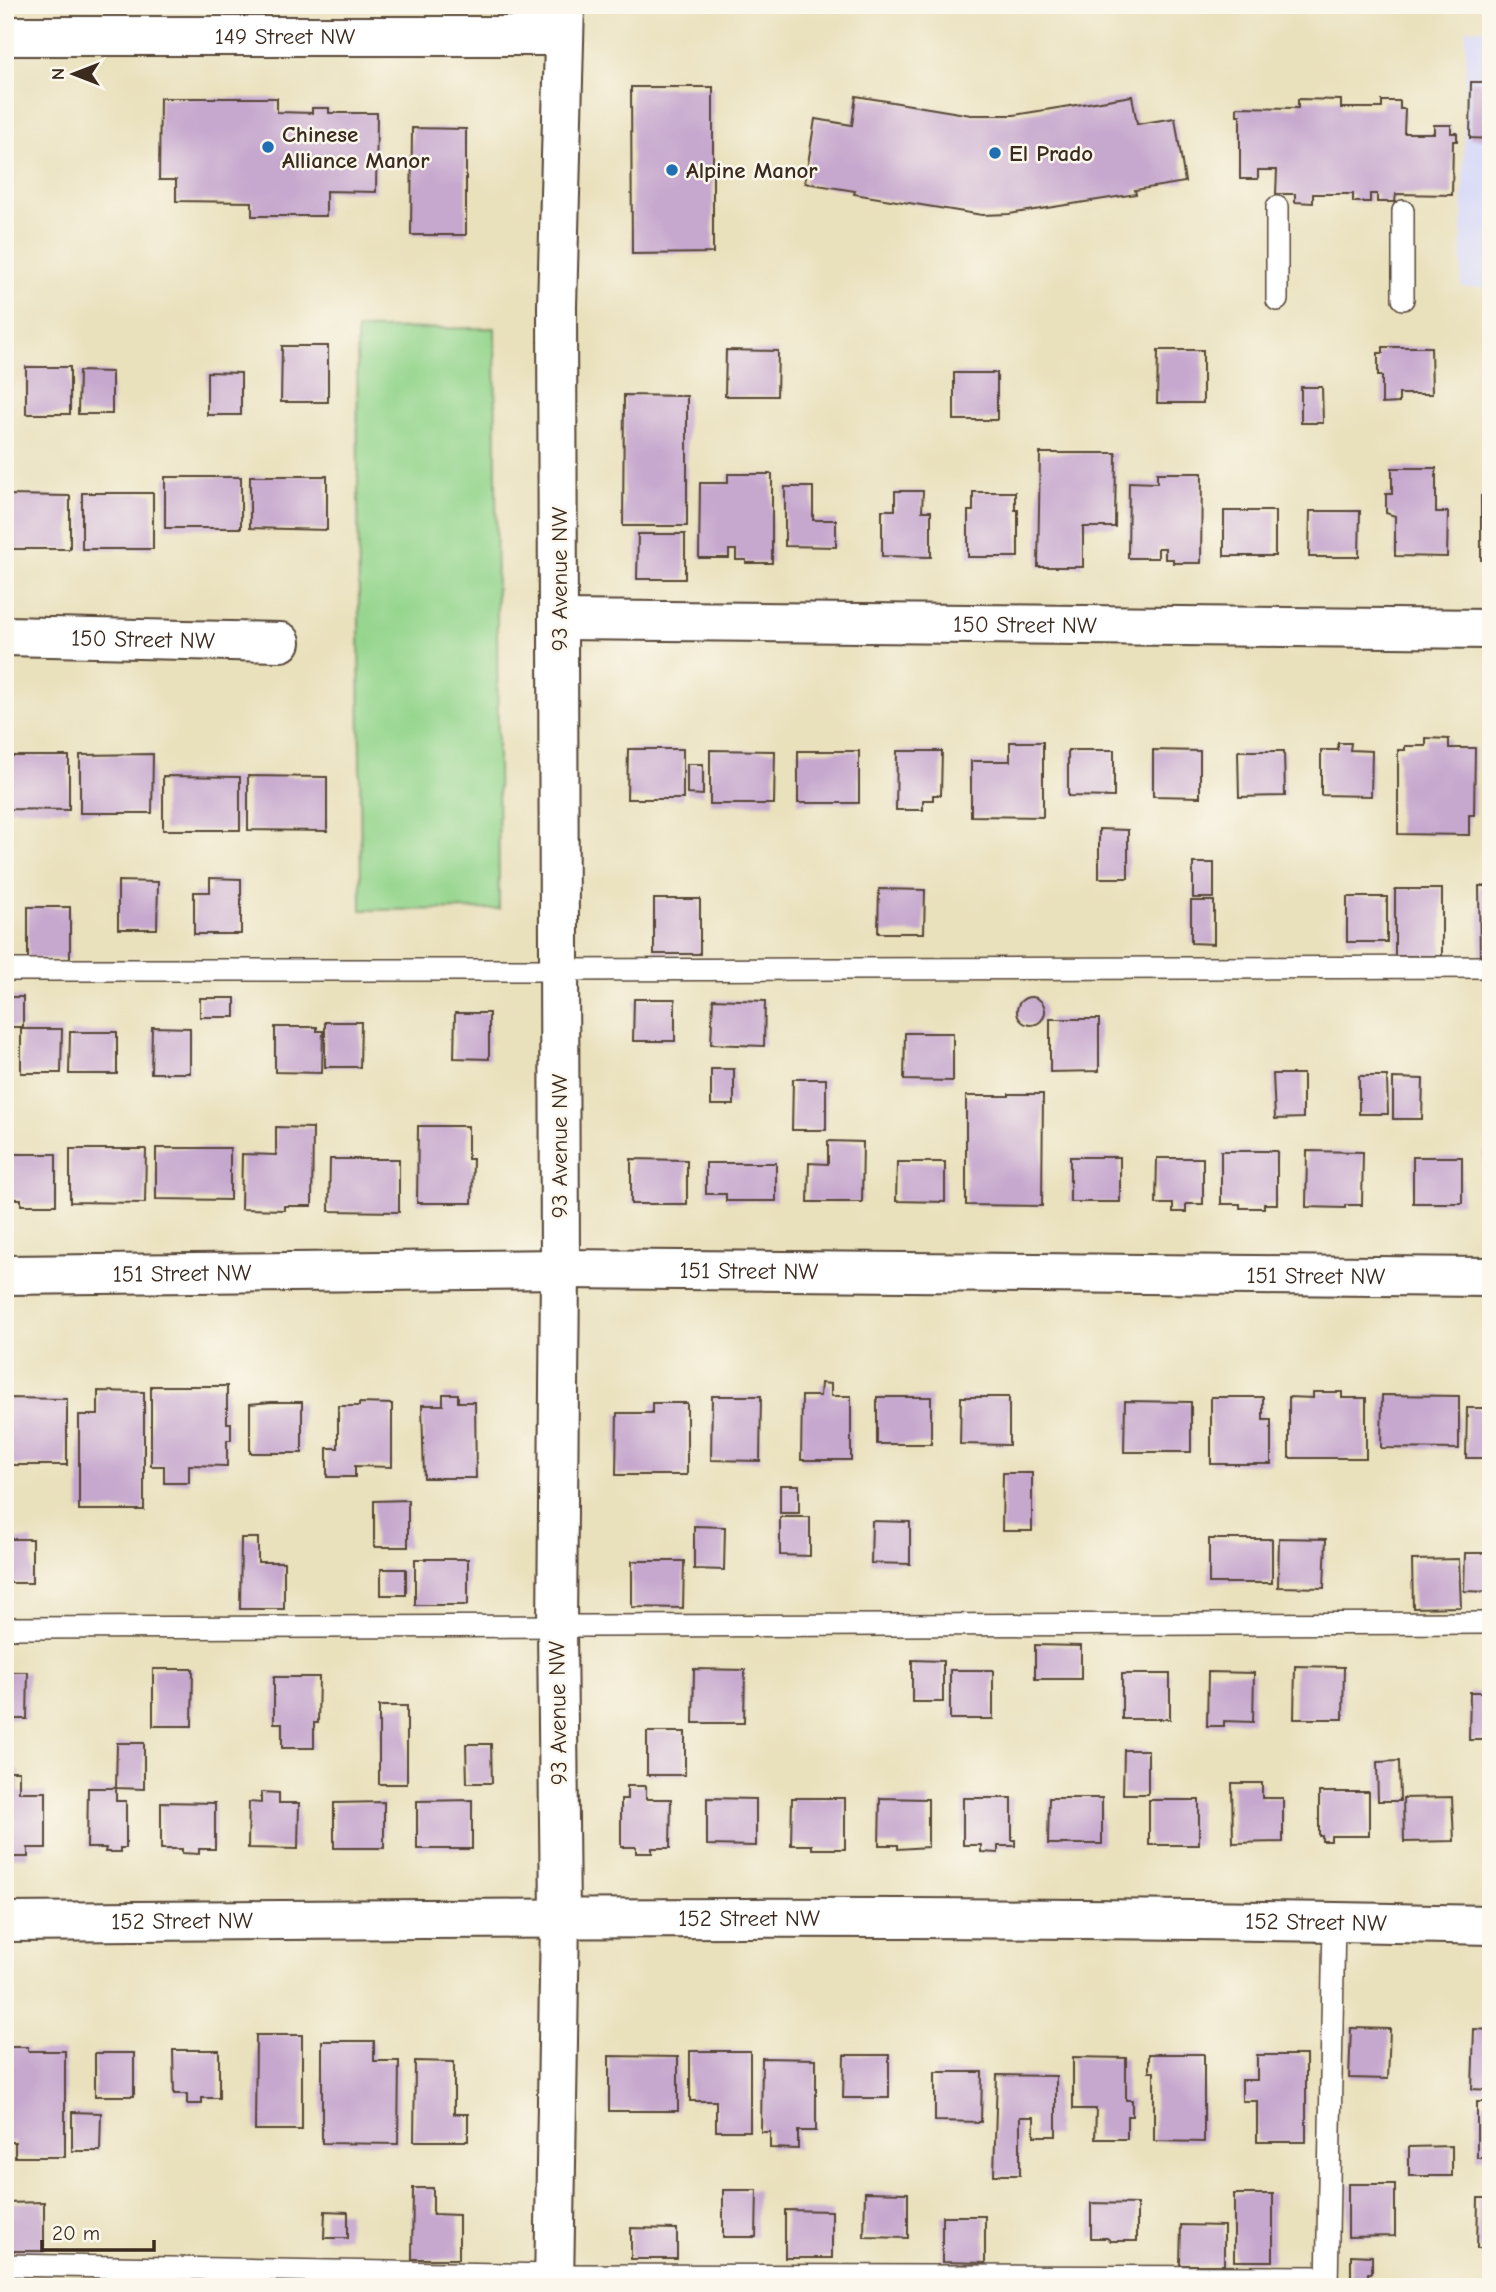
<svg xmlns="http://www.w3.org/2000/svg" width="1496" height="2292" viewBox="0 0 1496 2292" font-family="'Comic Neue',sans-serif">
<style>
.built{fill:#d5d8f9}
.green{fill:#94d58d;stroke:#688056;stroke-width:2}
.building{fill:#c6a7ce}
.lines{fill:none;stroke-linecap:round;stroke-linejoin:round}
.service-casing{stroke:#554536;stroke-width:24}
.minor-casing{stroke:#554536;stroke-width:42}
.service{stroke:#fff;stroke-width:21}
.minor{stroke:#fff;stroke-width:38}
.poi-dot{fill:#1f6fb2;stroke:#fbf7ec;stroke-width:2.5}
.labels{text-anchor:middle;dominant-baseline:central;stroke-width:5;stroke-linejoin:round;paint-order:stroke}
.street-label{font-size:23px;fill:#3b2a1e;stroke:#fbf7ec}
.poi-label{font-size:23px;font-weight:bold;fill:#3b2a1e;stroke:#fbf7ec;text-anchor:start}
</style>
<rect width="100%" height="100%" fill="#fbf7ec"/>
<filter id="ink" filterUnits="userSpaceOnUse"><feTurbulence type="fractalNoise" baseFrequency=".0143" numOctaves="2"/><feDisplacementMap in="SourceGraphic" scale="14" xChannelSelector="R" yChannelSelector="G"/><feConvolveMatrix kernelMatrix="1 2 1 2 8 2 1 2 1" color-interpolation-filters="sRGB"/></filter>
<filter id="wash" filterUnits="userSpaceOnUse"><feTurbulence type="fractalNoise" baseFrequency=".00686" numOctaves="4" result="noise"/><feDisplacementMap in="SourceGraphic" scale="28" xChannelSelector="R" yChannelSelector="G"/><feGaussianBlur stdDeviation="1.57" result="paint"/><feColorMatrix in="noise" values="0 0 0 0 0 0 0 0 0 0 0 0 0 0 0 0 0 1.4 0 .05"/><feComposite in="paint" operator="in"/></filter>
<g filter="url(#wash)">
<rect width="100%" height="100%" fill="#e9e0bc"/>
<!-- built -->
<path class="built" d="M1466,29H1491V287H1461Z"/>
<!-- green -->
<path class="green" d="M495,328L499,909L361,910L357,329Z"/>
<g id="blocks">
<!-- building -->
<path class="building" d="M1487,80H1491V139L1470,138L1471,82H1487Z
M631,87H713V253L632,254Z
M856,96L971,115H1014L1132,96L1137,124L1175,118L1185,182L1135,190L1136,194L1009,214L982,215L854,194L855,191L805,183L815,119L852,125Z
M160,98H277V112L312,113V108H329V113H377L376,192L326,191V216H252V202L176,201V180H159Z
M1298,99L1341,100V108H1382V101H1400V109H1405L1404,133H1434V125H1451V133H1457V141H1453L1452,195L1396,194L1395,202H1377V194H1370V202H1353V194H1313V203L1295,202V194H1276L1277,170H1258V179H1240V115H1237V107L1298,108Z
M412,128L466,129V235H411Z
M282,346H328V402H281Z
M1383,347H1431L1432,394H1399V403L1382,404V376H1378V353H1383Z
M726,350L778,351L777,396H725Z
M1158,350H1203V403H1157Z
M26,367H70V414H26Z
M79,371L112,372V414H78Z
M207,372L241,373V415H207Z
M954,373H997V420H954Z
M1301,387H1322L1323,423H1301Z
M624,395L687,396V526H623Z
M1040,453H1116L1115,527H1083V567H1038Z
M1392,468H1436V512H1448L1447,557L1395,556V516L1386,513V494H1392Z
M1157,473H1202L1201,563H1173V559H1165V548H1158V558H1128L1129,482L1157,483Z
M728,474H772V563H746V560H736V550H729V558H699L700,483H728Z
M250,476H327V530L250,528Z
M165,477H241V528H165Z
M785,487H813V520H836V547L785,546Z
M895,491H923L922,511H931V557L882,556V510H895Z
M973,492H1015V510H1018V557H968V511H973Z
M82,493H153V549H82Z
M5,495L70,496V549H5Z
M1481,496H1491V560H1481Z
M1224,511H1275V556H1224Z
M1310,511H1360L1359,557H1309Z
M638,534H685V579H637Z
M1426,738L1449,739V748H1475L1474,815H1469V835L1398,834V750H1405V746H1426Z
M1010,742H1043V817L971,816V761H1010Z
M1338,743H1351L1350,750L1372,751L1371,796L1321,795V750H1338Z
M1487,747H1491V845H1487Z
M628,749H683V799H627Z
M710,750L775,751L774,804H710Z
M1068,750H1114V797L1068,796Z
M1153,750L1200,751V797L1153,796Z
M798,751H859V803H798Z
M897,751H942L941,795H933V800H923V810H896Z
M1238,751H1284L1285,796L1239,797Z
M153,754L152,813H80V755Z
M5,756H69V810L5,809Z
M687,764H703V795L687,794Z
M163,776L240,777V830H163Z
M248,776L327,777V831L248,830Z
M1099,829L1128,830V878H1099Z
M1193,863H1214V898H1193Z
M210,878L241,879V934H194V892H210Z
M118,881L158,882L157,929H118Z
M1479,886H1491V959L1480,960Z
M879,889L925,890L924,933H878Z
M1395,889H1442V956H1395Z
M1347,897H1387V942H1347Z
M654,899H700V954H654Z
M1191,901H1214V944L1191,943Z
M28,907H70V959H28Z
M1017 1011a14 14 0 1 1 28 0a14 14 0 1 1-28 0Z
M5,997H23V1027H5Z
M200,998H235V1017H200Z
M634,999H675V1041H633Z
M713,999L765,1001L764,1046L711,1044Z
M455,1013H489V1059L454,1058Z
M1050,1019H1099V1071L1050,1072Z
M325,1022H361L360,1067H325Z
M152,1027L190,1028V1073H151Z
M275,1027H317V1031H323L322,1073L275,1072Z
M21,1029H62L61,1073H21Z
M70,1032H117V1074H69Z
M905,1033H953V1081L904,1080Z
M711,1069H734V1105H711Z
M1273,1074H1303V1118L1275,1119Z
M1359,1076H1387L1388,1114H1359Z
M1393,1078L1423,1079L1422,1119H1393Z
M793,1079H826V1130H792Z
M1009,1094H1043L1042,1206L966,1205V1096H1009Z
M418,1126H468V1159H473L472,1203H417Z
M276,1127L313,1128L312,1206H284V1210L241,1209L242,1154L276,1155Z
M828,1141L863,1142L862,1202H808L809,1163L828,1164Z
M156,1148H230V1200L156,1199Z
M70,1149H146L145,1203L70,1202Z
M1221,1151H1277V1204H1264V1208H1240V1204H1221Z
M1307,1151L1363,1152L1362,1205H1345V1208L1306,1207Z
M1484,1152H1491V1201L1485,1202Z
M5,1154H56V1205H21V1199H5Z
M1070,1157H1120V1202H1070Z
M1413,1157H1462V1203H1413Z
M1157,1158H1203V1204H1186V1212H1173V1204H1156Z
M330,1159H399V1212L329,1211Z
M631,1159L687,1160V1204H631Z
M897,1162H945V1202L896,1201Z
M706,1163H776V1201H726V1194H706Z
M821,1383L831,1384V1396H851V1460H801L802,1396H820Z
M151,1386H227V1423H231V1440H227V1466L189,1465V1483H164V1466H151Z
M98,1391L144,1392V1510H79V1415H98Z
M1313,1392H1342V1398H1366V1458H1289V1397L1313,1398Z
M443,1394H458V1402H475L476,1478H424L422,1405H443Z
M1382,1395L1459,1396V1449L1381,1448Z
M712,1396H761L760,1461L711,1460Z
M877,1397H931V1444H877Z
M961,1397H1009V1445L960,1444Z
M1211,1397H1263V1420H1271V1464H1211Z
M7,1398L67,1399V1465H6Z
M1125,1401L1191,1402V1452H1124Z
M271,1402H302V1453H250V1404Z
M359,1403L392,1404V1467L355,1466V1477H327V1448H338V1406H359Z
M652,1403H687V1475H616L617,1413H652Z
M1467,1408H1491V1458H1466Z
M1003,1473H1032V1531H1002Z
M780,1485H799V1513H780Z
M408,1500V1547H374V1501Z
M780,1517H810V1556L780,1555Z
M872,1521L910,1522V1564L871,1563Z
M694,1526L725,1527L724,1570L694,1569Z
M241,1538H258V1562H284V1609H240Z
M1279,1538L1326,1539L1324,1588L1278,1587Z
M5,1539H32V1583H5Z
M1209,1539H1272V1583H1209Z
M1465,1553H1491V1592L1464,1591Z
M415,1559H468V1605H415Z
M1459,1559L1461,1607L1413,1608L1412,1560Z
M632,1561H684L683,1608L632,1607Z
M381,1569H406V1595H381Z
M1035,1645L1081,1646V1679H1035Z
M912,1660L943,1661V1702H912Z
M1295,1666L1344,1667L1343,1719H1294Z
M153,1669H193L192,1726H153Z
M694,1669L745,1670L744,1723H693Z
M950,1670H993V1719H950Z
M5,1672H28L27,1719H5Z
M1208,1672L1254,1673L1253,1722L1224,1721V1726H1207Z
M1122,1674H1170V1719H1122Z
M274,1677H319L318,1723H314V1748H282V1723H274Z
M1470,1692H1491V1740H1469Z
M379,1706H407V1784H379Z
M647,1732H685V1775H647Z
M117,1743H144V1789L116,1788Z
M466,1744H491L492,1783H467Z
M1124,1750H1148V1794H1123Z
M1399,1761L1400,1801H1378L1377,1762Z
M5,1771H19V1792H46V1848H28V1857H11V1847H5Z
M1232,1783H1262V1798H1283V1842L1233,1843Z
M627,1786H646V1799H671L670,1848H652V1853H636V1847H621V1799H627Z
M88,1788H116V1801H126V1848H120V1852H105L106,1848H87Z
M261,1792L279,1793V1803H299L298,1849L248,1848L249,1802L261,1803Z
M1319,1792H1369V1836H1331V1841H1322V1836H1319Z
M1452,1797L1454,1841L1404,1842L1403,1798Z
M707,1798L756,1799V1846L707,1845Z
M792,1798H845V1849H812V1845H791Z
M880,1798L928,1799V1847L898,1849V1845H879Z
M963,1798H1012V1840H1015V1846H998V1853L981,1852V1845H963Z
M1049,1798H1102V1844H1048Z
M472,1800V1849H417V1801Z
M1149,1800H1199V1845H1149Z
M161,1802L215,1803V1849H199V1854L182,1853V1849H161Z
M384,1802V1848H334V1803Z
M1351,2028L1390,2029L1388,2079L1349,2078Z
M1474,2029L1491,2030V2090L1472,2089Z
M256,2035H302V2130H255Z
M322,2041H374V2061H399L398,2144L322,2143Z
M5,2047H28V2051H65V2157H15V2142H5Z
M173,2050H219V2098H202V2104H187V2094H174Z
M690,2051H750V2131H716V2101H690Z
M95,2053H134V2096H95Z
M1149,2054H1204V2142L1154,2141V2072H1149Z
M844,2055H889V2098H843Z
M1257,2055H1306V2142H1257V2101H1242V2080H1257Z
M609,2056L678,2057V2111H609Z
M1073,2057L1126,2058V2100H1132V2116H1127V2139H1095L1096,2109H1073Z
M762,2058L816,2059V2131H798V2149L770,2148V2132H761Z
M415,2061L454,2062V2114H468V2141H414Z
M935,2072H982L981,2122L935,2121Z
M997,2075L1056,2076V2136H1034V2117H1020V2175H994Z
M1477,2102H1491V2158H1477Z
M72,2112L101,2113L100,2151H72Z
M1452,2146V2176H1409V2147Z
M1348,2184H1395V2236L1348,2237Z
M413,2188H433V2214L459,2215V2259H412Z
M723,2190H757L756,2237H723Z
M865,2192L908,2193V2238L864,2237Z
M1234,2194H1273V2261H1234Z
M1478,2198H1491V2248H1477Z
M44,2202V2251H5V2203Z
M1091,2203L1137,2204V2241H1111L1107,2238H1091Z
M785,2210L832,2211V2258H785Z
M325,2211L348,2212V2238H324Z
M942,2216H985V2263L942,2262Z
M1181,2225L1224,2226V2265H1180Z
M631,2228L677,2229V2259H631Z
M1351,2255L1372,2256V2273H1368V2287H1351Z"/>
</g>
</g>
<g filter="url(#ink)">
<use href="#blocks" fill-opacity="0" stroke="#554536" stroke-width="2"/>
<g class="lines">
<!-- service casing -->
<g class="service-casing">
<path id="service" d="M1403,211V299
M1277,300V207
M5,970H558L1491,967
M5,1628L1491,1623
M5,2265L554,2275L1327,2277
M1327,2287L1334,1921"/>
</g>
<!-- minor casing -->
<g class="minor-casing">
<g id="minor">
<path id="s1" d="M5,36H564"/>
<path id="s2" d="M559,620L1491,629"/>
<path id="s3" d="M5,636L281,642"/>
<path id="s4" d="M5,1275L560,1269L1491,1277"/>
<path id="s5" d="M5,1922C500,1918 996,1914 1491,1925"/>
<path d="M554,2287L560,1917L557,1628L560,1269L557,307L565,5"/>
</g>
</g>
<!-- service -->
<use href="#service" class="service"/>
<!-- minor -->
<use href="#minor" class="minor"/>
</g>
</g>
<!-- markers -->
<g class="poi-dot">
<circle cx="268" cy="147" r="7"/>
<circle cx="995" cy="153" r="7"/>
<circle cx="672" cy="170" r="7"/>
</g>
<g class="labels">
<!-- street labels -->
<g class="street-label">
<text stroke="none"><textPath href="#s1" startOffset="280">149 Street NW</textPath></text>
<text transform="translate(559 579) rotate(-90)">93 Avenue NW</text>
<text stroke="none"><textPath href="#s2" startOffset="466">150 Street NW</textPath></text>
<text stroke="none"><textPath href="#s3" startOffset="138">150 Street NW</textPath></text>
<text transform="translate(559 1146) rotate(-90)">93 Avenue NW</text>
<text stroke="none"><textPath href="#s4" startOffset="744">151 Street NW</textPath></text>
<text stroke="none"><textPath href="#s4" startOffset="177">151 Street NW</textPath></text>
<text stroke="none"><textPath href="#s4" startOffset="1311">151 Street NW</textPath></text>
<text transform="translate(558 1713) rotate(-91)">93 Avenue NW</text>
<text stroke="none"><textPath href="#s5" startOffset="744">152 Street NW</textPath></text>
<text stroke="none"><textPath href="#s5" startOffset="177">152 Street NW</textPath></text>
<text stroke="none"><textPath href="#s5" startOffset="1311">152 Street NW</textPath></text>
</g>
<!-- poi labels -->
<g class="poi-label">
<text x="282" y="134">Chinese<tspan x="282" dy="26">Alliance Manor</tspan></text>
<text x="1009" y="153">El Prado</text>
<text x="686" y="170">Alpine Manor</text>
</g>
</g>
<!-- margin -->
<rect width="1496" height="2292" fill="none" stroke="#fbf7ec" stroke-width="28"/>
<!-- north arrow -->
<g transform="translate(74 74) rotate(270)" stroke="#fbf7ec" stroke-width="5" paint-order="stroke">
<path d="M0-5L12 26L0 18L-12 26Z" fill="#3b2a1e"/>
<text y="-10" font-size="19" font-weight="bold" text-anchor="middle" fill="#3b2a1e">N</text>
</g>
<!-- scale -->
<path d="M42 2240v10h112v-10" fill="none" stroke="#3b2a1e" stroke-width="3.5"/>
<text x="52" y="2240" font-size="21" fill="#3b2a1e" stroke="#fbf7ec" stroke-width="5" paint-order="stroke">20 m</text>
</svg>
